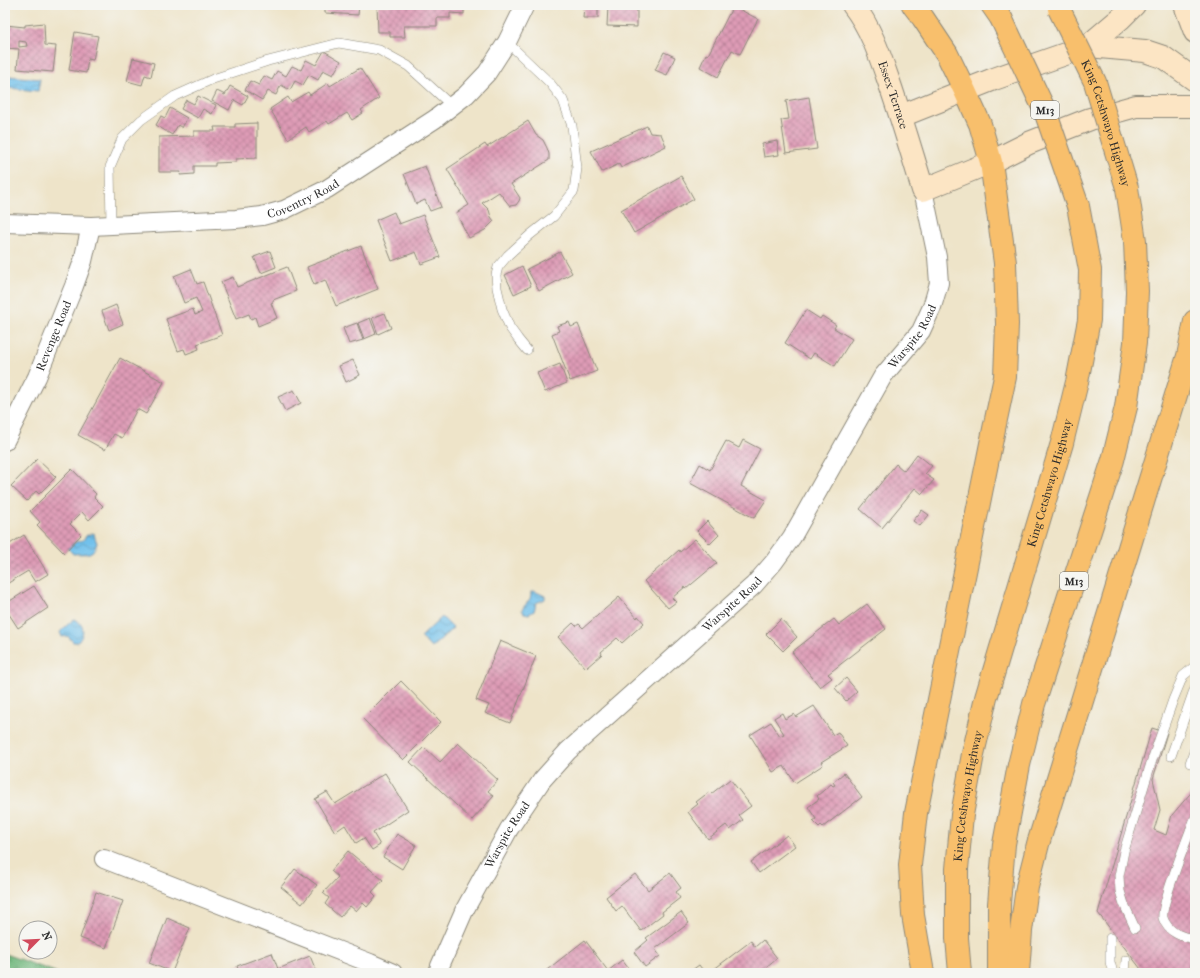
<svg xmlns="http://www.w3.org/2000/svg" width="1200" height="978" viewBox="0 0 1200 978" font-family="'IM FELL French Canon',serif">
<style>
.forest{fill:url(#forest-crowns);stroke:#4e7254}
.water{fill:url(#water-waves);stroke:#4e768c}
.building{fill:url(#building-cross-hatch);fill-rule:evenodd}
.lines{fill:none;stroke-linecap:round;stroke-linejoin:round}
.lane-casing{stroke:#8c887a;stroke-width:10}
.street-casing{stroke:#8c887a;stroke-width:20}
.secondary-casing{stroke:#8c887a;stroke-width:24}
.highway-casing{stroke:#8c887a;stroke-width:24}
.lane{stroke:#fff;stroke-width:9}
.street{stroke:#fff;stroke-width:18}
.secondary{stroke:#fce5c4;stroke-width:22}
.highway{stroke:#f8bf6c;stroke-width:22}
.highway-bridge-casing{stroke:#8c887a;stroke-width:24;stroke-linecap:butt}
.highway-bridge{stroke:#f8bf6c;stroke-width:22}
.labels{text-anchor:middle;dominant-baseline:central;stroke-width:3;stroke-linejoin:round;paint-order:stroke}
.shield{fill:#f6f6f2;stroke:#686867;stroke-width:1}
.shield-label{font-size:11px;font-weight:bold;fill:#2b2b2b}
.street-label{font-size:12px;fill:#2b2b2b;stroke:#f6f6f2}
</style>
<defs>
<pattern id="forest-crowns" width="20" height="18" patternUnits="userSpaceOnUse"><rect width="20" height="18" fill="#72b87e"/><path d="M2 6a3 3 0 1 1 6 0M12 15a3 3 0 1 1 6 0" fill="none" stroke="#5e9667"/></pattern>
<pattern id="water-waves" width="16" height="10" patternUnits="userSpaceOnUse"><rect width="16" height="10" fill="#71c1ec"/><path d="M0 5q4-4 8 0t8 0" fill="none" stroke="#5d9dbf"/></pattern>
<pattern id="building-cross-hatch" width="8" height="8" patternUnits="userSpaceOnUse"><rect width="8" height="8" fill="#de9bb6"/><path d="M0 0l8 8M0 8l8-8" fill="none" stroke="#b47f94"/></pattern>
</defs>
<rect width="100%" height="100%" fill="#f6f6f2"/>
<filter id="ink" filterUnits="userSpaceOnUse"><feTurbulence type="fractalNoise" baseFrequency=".025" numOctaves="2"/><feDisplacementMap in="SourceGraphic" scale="8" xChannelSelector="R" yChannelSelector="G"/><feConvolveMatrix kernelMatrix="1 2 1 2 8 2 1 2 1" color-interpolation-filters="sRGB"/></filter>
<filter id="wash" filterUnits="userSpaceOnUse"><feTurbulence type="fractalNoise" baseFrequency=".012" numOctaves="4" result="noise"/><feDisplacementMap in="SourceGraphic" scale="16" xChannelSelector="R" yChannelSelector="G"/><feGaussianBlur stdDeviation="0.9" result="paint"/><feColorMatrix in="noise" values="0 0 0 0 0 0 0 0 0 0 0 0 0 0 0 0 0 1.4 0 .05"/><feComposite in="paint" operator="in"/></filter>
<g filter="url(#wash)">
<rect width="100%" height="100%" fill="#eee4c9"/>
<!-- forest -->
<path class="forest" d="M5,954L58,973H5Z"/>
<!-- water -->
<path class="water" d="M9,76L40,79L38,91L9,88Z
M94,533L95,538L97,543C93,557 84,553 73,554L68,548L76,542L83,540L87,535Z
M534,591L545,596V599L536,603L534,611L529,614L524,613L522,610C525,603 531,602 531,593Z
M442,617L453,628L431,648L421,637Z
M74,619C85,625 85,633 78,642H73L68,636L62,637L60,632L64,628Z"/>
<g id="blocks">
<!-- building -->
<path class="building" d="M325,5H359L358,15L325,13Z
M377,5H464V14L450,13V18H437V26H404L405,37H390V32H378Z
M584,5H598V18H583Z
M608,5H637V27L607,26Z
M733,6L758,19L740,54L732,50L718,77L700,67L706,54L708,55Z
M44,23L45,45L56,46L53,72L17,69L19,49L5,48V25L25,27V25ZM19,41L26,42L27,46L19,47Z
M75,32L98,36L93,60L88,59L86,73L69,70Z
M324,51L341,61L333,75L323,70L318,80L309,75L303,85L295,81L290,90L281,85L276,95L268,91L262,100L245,90L250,81L259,85L264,76L272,80L277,71L286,76L292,66L301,70L306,60L316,65Z
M664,52L675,57L667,75L655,70Z
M133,58L154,63L151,77L145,75L142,85L127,81Z
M360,68L379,98L361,110L363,113L352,120L347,113L329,124L327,121L309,132L306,127L288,139L270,109L288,97L291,102L308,92L310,95L328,83L330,86Z
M230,86L248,96L243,105L234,100L229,110L212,101L217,91L225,95Z
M198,96L216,105L212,114L203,109L198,118L181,109L186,100L194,104Z
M809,97L817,149L786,153L781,120L789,119L786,101Z
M170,108L187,118L182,128L178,125L172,135L156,125L161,116L165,118Z
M528,121L536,135L543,140L547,148L549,154V160L511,184L520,198L519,201L516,205L510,206L499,192L482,203L489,210L491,217L494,221L485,230L469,238L456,213L469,205L447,169L485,144L487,147Z
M257,123V158L236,159V162L215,163V166H194V174L180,175L181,172H159V137L194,136V131H215L214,127H235V124Z
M647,126L650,133L661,134L666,146L621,168L619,164L602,172L591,151Z
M777,141L779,155L764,157L762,144Z
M425,166L441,207L430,211L425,200L416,204L404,174Z
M681,176L694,199L634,233L621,210Z
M394,212L399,224L423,215L440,257L421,264L416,252L392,261L376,220Z
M361,246L378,289L336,306L325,280L314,285L307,267Z
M270,251L276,267L261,273L254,257Z
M560,252L572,273L539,291L527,269Z
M522,266L531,286L514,294L505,275Z
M287,267L296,291L273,300V302L271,303L277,318L258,326L255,317L251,319L249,314L236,319L221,282L233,277L237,287Z
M191,269L197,284L203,282L222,335L197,344L199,349L186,354L184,349L178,351L166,319L193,309L195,315L202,312L196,298L184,303L174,276Z
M116,305L123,324L109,330L102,311Z
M806,310L820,319L822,316L836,325L834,328L852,339L835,366L814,353L810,359L785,343Z
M385,313L391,328L378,334L372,318Z
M370,318L376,334L364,339L358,323Z
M569,322L571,327L578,324L597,371L570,381L552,334L559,331L557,326Z
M357,323L363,340L349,344L343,328Z
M120,358L164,382L146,414L137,409L122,438L114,434L105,450L78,435Z
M353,360L360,375L346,382L339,366Z
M560,364L567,383L545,392L537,373Z
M294,390L301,403L285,411L278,397Z
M743,440L760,449L741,486L766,500L754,518L690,483L700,464L710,470L726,441L739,448Z
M917,454L932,466L925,474L934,480L922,494L915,488L882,528L860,509L896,464L904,471Z
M37,459L56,477L39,494L36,491L27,501L11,486Z
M72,469L96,494L94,497L103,506L89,520L82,512L70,524L81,535L64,553L37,525L40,522L30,511Z
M922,510L929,515L920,526L913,521Z
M707,521L719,535L710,544L697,531Z
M24,535L48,574L35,582L28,571L5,585V547Z
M695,539L717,563L686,589L685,587L672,598L676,602L668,608L644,581L679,550L680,552Z
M34,586L48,608L18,628L5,608V604Z
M619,597L637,618L638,616L644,623L622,643L617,638L601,652L602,654L586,668L558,637L573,623L576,626L579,624L583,628Z
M867,604L886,629L828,674L832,678L820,687L792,652L834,619L839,625Z
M781,619L797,637L783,651L766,634Z
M500,641L536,656L510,723L485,713L489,705L476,700Z
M846,678L857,691L846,701L835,688Z
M401,681L441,722L403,760L363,719Z
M814,706L833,735L838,732L847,746L821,762L823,765L795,783L784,766L773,772L750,735L771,722L780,736L784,734L774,718L782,713L785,719L794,714L796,717Z
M1152,728L1167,733L1153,779L1160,810L1154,830L1166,835L1172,815L1195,788V973H1144L1098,913Z
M458,743L498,780L488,791L494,796L472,820L410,762L424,747L440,762Z
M385,773L408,810L373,833L380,845L372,850L364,838L356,843L345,825L335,832L315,799L327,792L335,804Z
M844,773L862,797L823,827L821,825L819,827L813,821L816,819L808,807L819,799L817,796L831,784L833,786L835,785L833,782Z
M730,779L751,806L739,815L743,820L730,830L726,825L708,839L688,812L698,804L696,802L709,792L711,794Z
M397,834L416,845L402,869L383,857Z
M787,835L795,846L759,873L751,862Z
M348,851L383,880L372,892L376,896L367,907L363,903L356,911L350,906L340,917L325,904L329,898L323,893L338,877L331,871Z
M295,869L317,885L302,904L281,887Z
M670,873L681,888L676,892L680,898L662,912L663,914L641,931L622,906L616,911L606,897L635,874L648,890Z
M96,892L123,901L106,948L80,938Z
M681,912L689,923L655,949L660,956L645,967L634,952L648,940L646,938Z
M167,918L190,928L172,972L149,963Z
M585,940L608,971L622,960L629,969L625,973H543Z
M763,940L777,958L761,971L762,973H709L751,941L755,947Z
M272,953L278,969L310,956L317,973H239L237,966Z
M699,965L705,973H688Z"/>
</g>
</g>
<g filter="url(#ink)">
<use href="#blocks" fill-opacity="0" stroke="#8c887a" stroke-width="1"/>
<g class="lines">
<!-- lane casing -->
<g class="lane-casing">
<path id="lane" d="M507,42L550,83L563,100L572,126L577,168L574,191L554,216L530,235L508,255L498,267L496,275L497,288L502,309L510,328L518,339L527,350
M111,225L110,167L122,139L141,120L175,96L213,79L268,61L339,43L379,50L408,66L452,106
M1171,756L1193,693L1195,689
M1190,763L1195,749
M1195,818C1189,834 1160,906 1163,918C1168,933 1182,937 1195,939
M1135,928L1124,904L1120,891L1119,876L1124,851L1151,763L1173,700L1183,676L1195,666
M1110,938V962L1113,973
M1125,973L1126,960
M1195,973V968"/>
</g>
<!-- street casing -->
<g class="street-casing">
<g id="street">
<path id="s1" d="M5,223L91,226L236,219L262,216L284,210L327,189L435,119L466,95L487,73L507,42L525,5"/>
<path id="s2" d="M5,441L37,377L74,286L83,261L91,226"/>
<path d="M104,859L370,963L393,973"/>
<path id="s3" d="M438,973L440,966L464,911L509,829L542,780L568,751L754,585L774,562L792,537L883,376L921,331L932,307L939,283L937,257L923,190"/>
</g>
</g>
<!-- secondary casing -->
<g class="secondary-casing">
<g id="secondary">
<path id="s4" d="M853,5C870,27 879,53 888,79C901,116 912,153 923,190L991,162L1029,143L1090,119L1136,106H1195"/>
<path d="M1185,5L1195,32"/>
<path d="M1088,46L1145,51L1163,57L1195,80"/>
<path d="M901,116L994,79L1088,46L1121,18L1134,5"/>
</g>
</g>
<!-- highway casing -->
<g class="highway-casing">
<g id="highway">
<path d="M913,5L923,18L947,54L965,91L980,124L991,162L1005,263L1007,324L1005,377L995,424L916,813L910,865L913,915L923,973"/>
<path d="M992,5L1001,18"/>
<path id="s5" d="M960,973L957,938V869L962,815L973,754L986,698L1062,443L1077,382L1089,320L1090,270L1078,206"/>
<path d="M999,973V904L1004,844L1019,765L1034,704L1113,460L1126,407L1135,343L1137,291L1135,241L1127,188"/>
<path d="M1018,973L1021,931L1027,887L1038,844L1188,356L1195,321"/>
</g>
</g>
<!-- lane -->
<use href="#lane" class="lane"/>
<!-- street -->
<use href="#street" class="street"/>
<!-- secondary -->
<use href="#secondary" class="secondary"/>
<!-- highway -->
<use href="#highway" class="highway"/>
<!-- highway-bridge casing -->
<g class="highway-bridge-casing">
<g id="highway-bridge">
<path id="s6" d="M1059,9L1095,82L1127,188"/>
<path d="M1001,18L1045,111L1078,206"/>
</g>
</g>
<!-- highway-bridge -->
<use href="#highway-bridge" class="highway-bridge"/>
</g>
</g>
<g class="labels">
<!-- shield labels -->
<g class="shield">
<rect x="1031" y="101" width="28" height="18" rx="3"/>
<rect x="1060" y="572" width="28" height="18" rx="3"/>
</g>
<g class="shield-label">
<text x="1045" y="110">M13</text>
<text x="1074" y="581">M13</text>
</g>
<!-- street labels -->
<g class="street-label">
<text stroke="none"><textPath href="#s4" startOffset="99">Essex Terrace</textPath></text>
<text stroke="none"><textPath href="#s6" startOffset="124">King Cetshwayo Highway</textPath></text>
<text stroke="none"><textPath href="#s1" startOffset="302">Coventry Road</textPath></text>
<text stroke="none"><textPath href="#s2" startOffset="116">Revenge Road</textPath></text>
<text stroke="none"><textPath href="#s3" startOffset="804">Warspite Road</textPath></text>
<text stroke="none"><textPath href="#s5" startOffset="502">King Cetshwayo Highway</textPath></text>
<text stroke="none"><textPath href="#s3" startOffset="479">Warspite Road</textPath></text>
<text stroke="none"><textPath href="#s5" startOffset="178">King Cetshwayo Highway</textPath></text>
<text stroke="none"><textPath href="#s3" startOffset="155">Warspite Road</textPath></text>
</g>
</g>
<!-- margin -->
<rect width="1200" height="978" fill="none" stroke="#f6f6f2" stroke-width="20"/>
<!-- north arrow -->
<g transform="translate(38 940) rotate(66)"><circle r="19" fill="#f6f6f2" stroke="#a5a5a2"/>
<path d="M0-3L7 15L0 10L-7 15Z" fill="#d1495b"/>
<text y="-6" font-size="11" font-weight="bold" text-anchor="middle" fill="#2b2b2b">N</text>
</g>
</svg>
